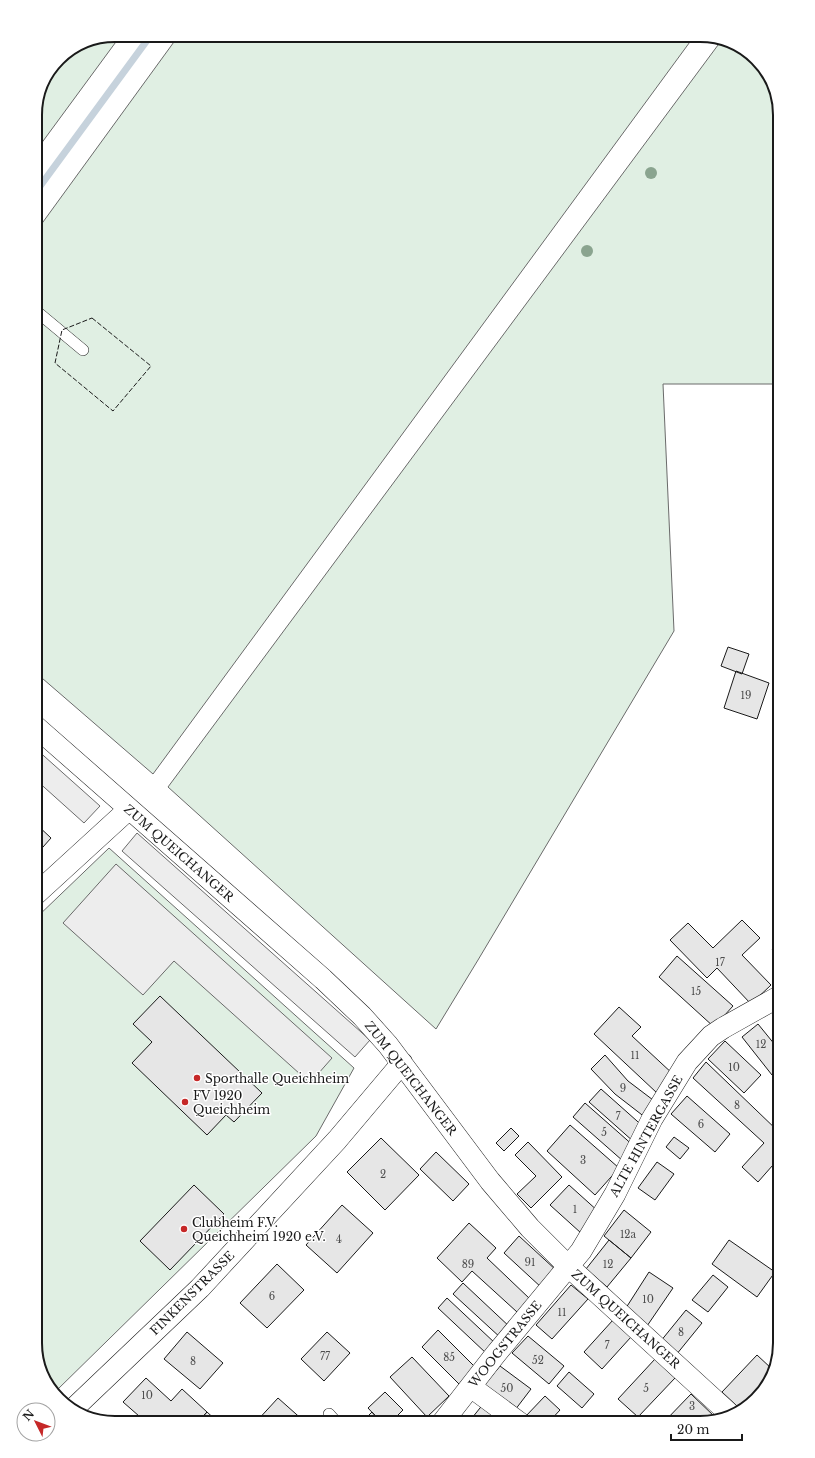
<svg xmlns="http://www.w3.org/2000/svg" width="815" height="1458" viewBox="0 0 815 1458" font-family="'Libre Baskerville',serif">
<style>
.green{fill:#e0efe3;stroke:#6a6a6a}
.parking{fill:#ededed;stroke:#6a6a6a}
.lines{fill:none;stroke-linecap:round;stroke-linejoin:round}
.stream{stroke:#c6d2dc;stroke-width:7}
.building{fill:#e6e6e6;stroke:#1a1a1a}
.lane-casing{stroke:#1a1a1a;stroke-width:12}
.street-casing{stroke:#1a1a1a;stroke-width:22}
.lane{stroke:#fff;stroke-width:11}
.street{stroke:#fff;stroke-width:21}
.fence{stroke:#1a1a1a;stroke-width:1;stroke-dasharray:5 2;stroke-linecap:butt}
.tree{fill:#8aa48f}
.poi-dot{fill:#c62828;stroke:#fff;stroke-width:1.5}
.labels{text-anchor:middle;dominant-baseline:central;stroke-width:3;stroke-linejoin:round;paint-order:stroke}
.number-label{font-size:10px;fill:#4d4d4d}
.street-label{font-size:12px;fill:#1a1a1a;stroke:#fff}
.poi-label{font-size:12px;fill:#1a1a1a;stroke:#fff;text-anchor:start}
.rim{fill:none;stroke:#1a1a1a;stroke-width:2}
</style>
<rect width="100%" height="100%" fill="#fff"/>
<!-- green -->
<path class="green" d="M115,35H121L35,152V110L41,84L59,58L85,41Z
M179,35H695L153,774L35,672V233Z
M721,41L748,51L774,84L780,115V384H663L674,631L478,960L436,1029L168,787Z
M109,848L354,1068L316,1136L56,1391L41,1374L35,1343V919Z"/>
<!-- parking -->
<path class="parking" d="M35,748L100,806L84,823L35,779Z
M137,833L370,1040L355,1057L122,851Z
M116,864L332,1058L310,1083L174,961L143,995L63,923Z"/>
<g class="lines">
<!-- stream -->
<path class="stream" d="M35,193L151,35"/>
</g>
<!-- building -->
<path class="building" d="M728,647L749,654L742,674L721,666Z
M736,671L769,683L757,719L724,708Z
M35,823L51,838L35,856Z
M742,920L760,938L742,955L771,985L751,1004L717,968L707,978L670,940L688,923L713,948Z
M780,942V959L772,949Z
M677,956L733,1006L714,1027L659,977Z
M160,996L262,1093L234,1122L226,1115L207,1135L132,1063L152,1042L133,1024Z
M619,1007L641,1027L632,1036L674,1075L657,1093L594,1034Z
M758,1024L780,1051V1069L772,1075L742,1037Z
M725,1041L761,1075L744,1093L708,1059Z
M605,1055L628,1081L657,1103L646,1118L615,1094L591,1069Z
M706,1062L780,1133V1157L758,1182L742,1167L764,1143L693,1078Z
M601,1089L646,1129L634,1142L589,1102Z
M687,1096L730,1134L715,1152L671,1114Z
M585,1103L635,1147L623,1161L573,1117Z
M780,1114V1130L772,1123Z
M570,1125L619,1168L595,1195L547,1151Z
M511,1128L519,1136L504,1151L496,1143Z
M674,1137L689,1148L680,1159L666,1147Z
M381,1138L419,1175L385,1210L347,1172Z
M528,1142L562,1177L531,1208L517,1194L536,1176L515,1155Z
M436,1152L469,1184L453,1201L420,1169Z
M657,1162L674,1174L655,1200L638,1188Z
M194,1185L224,1214L170,1270L140,1241Z
M569,1185L599,1212L581,1233L550,1205Z
M342,1205L373,1233L337,1273L306,1245Z
M624,1210L651,1232L631,1258L604,1236Z
M469,1223L496,1248L487,1258L530,1299L517,1312L472,1271L462,1282L437,1258Z
M519,1236L557,1271L542,1288L504,1253Z
M609,1240L631,1258L607,1287L586,1269Z
M729,1240L775,1272L757,1297L712,1264Z
M277,1264L304,1290L267,1328L240,1303Z
M649,1272L673,1288L647,1326L624,1311Z
M713,1275L728,1287L708,1312L692,1300Z
M463,1283L512,1329L502,1339L453,1294Z
M571,1285L588,1299L552,1339L536,1325Z
M447,1298L496,1344L487,1354L438,1308Z
M686,1310L702,1323L676,1355L660,1342Z
M613,1320L631,1337L602,1369L584,1352Z
M438,1330L475,1367L459,1384L422,1347Z
M187,1332L223,1363L200,1389L164,1359Z
M327,1332L350,1353L324,1381L301,1359Z
M528,1336L564,1366L549,1384L512,1353Z
M757,1355L772,1369L767,1387L740,1409L722,1392Z
M412,1357L449,1396L427,1417L390,1377Z
M655,1359L675,1378L638,1417L618,1399Z
M500,1366L531,1389L515,1410L483,1386Z
M569,1372L594,1394L582,1408L557,1386Z
M146,1378L171,1401L182,1389L207,1412L197,1423H147L123,1402Z
M385,1392L403,1410L390,1423H382L368,1408Z
M691,1394L715,1417L712,1421L700,1423H663Z
M545,1396L560,1410L548,1423H531L525,1417Z
M278,1398L305,1422V1423H255Z
M484,1403L509,1423H468Z
M207,1412L219,1423H197Z
M372,1412L382,1423H366L364,1420Z"/>
<g class="lines">
<!-- lane casing -->
<g class="lane-casing">
<path id="lane" d="M35,310L83,350
M329,1414L337,1423"/>
</g>
<!-- street casing -->
<g class="street-casing">
<path id="street" d="M35,726L323,979L362,1016L388,1045L490,1181L530,1228L569,1267L732,1416
M35,895L129,809
M471,1387L520,1423
M72,1410L200,1288L337,1140L402,1063
M442,1423L495,1355L581,1251L615,1194L652,1119L687,1062L711,1036L723,1028L780,996"/>
</g>
<!-- lane -->
<use href="#lane" class="lane"/>
<!-- street -->
<use href="#street" class="street"/>
<!-- fence -->
<path class="fence" d="M92,318L151,366L113,411L55,363L62,330Z"/>
</g>
<!-- trees -->
<g class="tree">
<circle cx="651" cy="173" r="6"/>
<circle cx="587" cy="251" r="6"/>
</g>
<!-- markers -->
<g class="poi-dot">
<circle cx="197" cy="1078" r="4"/>
<circle cx="185" cy="1102" r="4"/>
<circle cx="184" cy="1229" r="4"/>
</g>
<g class="labels">
<!-- number labels -->
<g class="number-label">
<text x="746" y="695">19</text>
<text x="720" y="962">17</text>
<text x="696" y="991">15</text>
<text x="761" y="1044">12</text>
<text x="635" y="1055">11</text>
<text x="734" y="1067">10</text>
<text x="623" y="1088">9</text>
<text x="737" y="1105">8</text>
<text x="618" y="1116">7</text>
<text x="701" y="1124">6</text>
<text x="604" y="1132">5</text>
<text x="583" y="1160">3</text>
<text x="383" y="1174">2</text>
<text x="575" y="1209">1</text>
<text x="628" y="1234">12a</text>
<text x="339" y="1239">4</text>
<text x="530" y="1262">91</text>
<text x="468" y="1264">89</text>
<text x="608" y="1264">12</text>
<text x="272" y="1296">6</text>
<text x="648" y="1299">10</text>
<text x="562" y="1312">11</text>
<text x="681" y="1332">8</text>
<text x="607" y="1345">7</text>
<text x="325" y="1356">77</text>
<text x="449" y="1357">85</text>
<text x="538" y="1360">52</text>
<text x="193" y="1361">8</text>
<text x="507" y="1388">50</text>
<text x="646" y="1388">5</text>
<text x="147" y="1395">10</text>
<text x="692" y="1406">3</text>
</g>
<!-- street labels -->
<g class="street-label">
<text transform="translate(179 853) rotate(41)">ZUM QUEICHANGER</text>
<text transform="translate(411 1078) rotate(52)">ZUM QUEICHANGER</text>
<text transform="translate(646 1136) rotate(-61)">ALTE HINTERGASSE</text>
<text transform="translate(192 1293) rotate(-45)">FINKENSTRASSE</text>
<text transform="translate(626 1319) rotate(42)">ZUM QUEICHANGER</text>
<text transform="translate(505 1344) rotate(-51)">WOOGSTRASSE</text>
</g>
<!-- poi labels -->
<g class="poi-label">
<text x="205" y="1078">Sporthalle Queichheim</text>
<text x="193" y="1095">FV 1920<tspan x="193" dy="14">Queichheim</tspan></text>
<text x="192" y="1222">Clubheim F.V.<tspan x="192" dy="14">Queichheim 1920 e.V.</tspan></text>
</g>
</g>
<!-- crop -->
<path d="M0 0H815V1458H0ZM115 42H700A73 73 0 0 1 773 115V1343A73 73 0 0 1 700 1416H115A73 73 0 0 1 42 1343V115A73 73 0 0 1 115 42Z" fill="#fff" fill-rule="evenodd"/>
<path class="rim" d="M115 42H700A73 73 0 0 1 773 115V1343A73 73 0 0 1 700 1416H115A73 73 0 0 1 42 1343V115A73 73 0 0 1 115 42Z"/>
<!-- north arrow -->
<g transform="translate(36 1422) rotate(312)"><circle r="19" fill="#ffffff" stroke="#a3a3a3"/>
<path d="M0-3L7 15L0 10L-7 15Z" fill="#c62828"/>
<text y="-6" font-size="11" font-weight="bold" text-anchor="middle" fill="#1a1a1a">N</text>
</g>
<!-- scale -->
<path d="M671 1434v6h71v-6" fill="none" stroke="#1a1a1a" stroke-width="2"/>
<text x="677" y="1434" font-size="12" fill="#1a1a1a" stroke="#ffffff" stroke-width="3" paint-order="stroke">20 m</text>
</svg>
